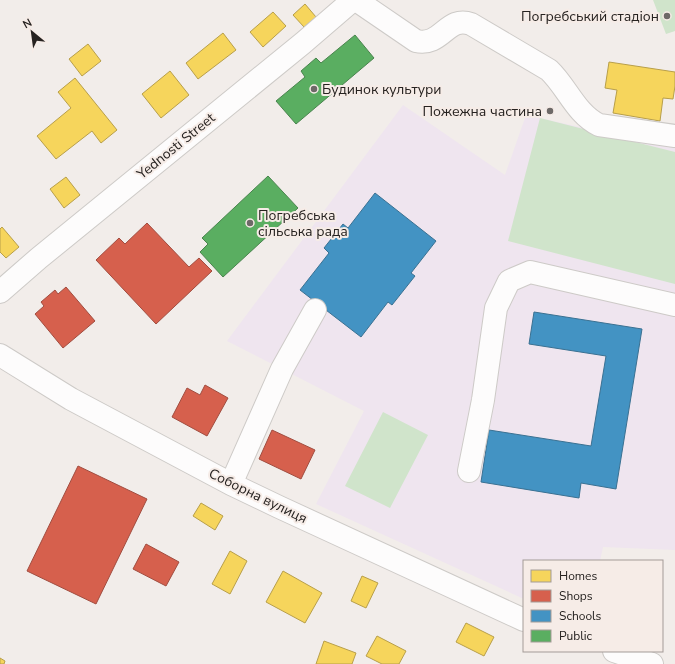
<svg xmlns="http://www.w3.org/2000/svg" width="675" height="664" viewBox="0 0 675 664" font-family="'Nunito Sans',sans-serif">
<style>
.education{fill:#efe5ef}
.green{fill:#d0e4cb}
.homes{fill:#f6d55c;stroke:#b89f4a}
.shops{fill:#d6604d;stroke:#a14d40}
.schools{fill:#4393c3;stroke:#3a7192}
.public{fill:#5aae61;stroke:#4a844e}
.lines{fill:none;stroke-linecap:round;stroke-linejoin:round}
.minor-casing{stroke:#cdcac7;stroke-width:24}
.major-casing{stroke:#cdcac7;stroke-width:24}
.minor{stroke:#fdfcfc;stroke-width:22}
.major{stroke:#fdfcfc;stroke-width:22}
.poi-dot{fill:#6d6967;stroke:#f6ece7;stroke-width:1.5}
.labels{text-anchor:middle;dominant-baseline:central;stroke-width:4;stroke-linejoin:round;paint-order:stroke}
.poi-label{font-size:14px;fill:#262220;stroke:#f6ece7;text-anchor:end}
.street-label{font-size:14px;fill:#262220;stroke:#f6ece7}
</style>
<rect width="100%" height="100%" fill="#f2edea"/>
<!-- education -->
<path class="education" d="M403,105L505,175L526,115L675,148V550L603,547L600,561H524V599L316,504L364,411L227,341Z"/>
<!-- green -->
<path class="green" d="M653,0H675V31L666,34Z
M540,118L675,152V284L508,241Z
M383,412L428,435L390,508L345,486Z"/>
<!-- homes -->
<path class="homes" d="M305,4L316,17L304,27L293,15Z
M273,12L286,26L263,47L250,32Z
M223,33L236,50L198,79L186,63Z
M88,44L101,61L82,76L69,59Z
M609,62L675,72V86L673,99L663,98L660,121L613,113L617,90L605,88Z
M170,71L189,95L161,118L142,94Z
M75,78L117,130L101,143L92,131L56,159L37,136L71,108L58,92Z
M66,177L80,195L64,208L50,189Z
M2,227L19,247L6,258L0,252V229Z
M201,503L223,516L215,530L193,516Z
M230,551L247,561L230,594L212,584Z
M283,571L322,593L305,623L266,602Z
M362,576L378,583L366,608L351,601Z
M466,623L494,637L484,656L456,642Z
M377,636L406,651L399,664H382L366,656Z
M324,641L356,653L352,664H316Z
M0,658L5,661L4,664H0Z"/>
<!-- shops -->
<path class="shops" d="M147,223L189,267L199,258L212,271L156,324L96,260L119,238L125,244Z
M66,287L95,321L63,348L35,314L44,306L41,302L55,290L58,294Z
M205,385L228,398L207,436L172,417L187,388L200,395Z
M272,430L315,450L301,479L259,459Z
M78,466L147,499L96,604L27,571Z
M146,544L179,562L166,586L133,569Z"/>
<!-- schools -->
<path class="schools" d="M375,193L436,241L411,273L415,276L392,305L388,302L361,337L300,290L329,253L324,248L343,224L348,228Z
M534,312L642,329L616,489L581,483L579,498L481,482L489,430L591,446L606,356L529,344Z"/>
<!-- public -->
<path class="public" d="M355,35L374,58L296,124L276,101L305,77L301,71L316,58L321,63Z
M268,176L298,208L223,277L200,252L208,244L202,238Z"/>
<g class="lines">
<!-- minor casing -->
<g class="minor-casing">
<path id="minor" d="M356,0L416,41C442,47 447,15 471,24L549,70C567,87 576,114 599,125L675,136
M0,355L71,399L231,484L279,507L524,620
M469,471L483,400L496,308L509,281L530,272L675,305
M231,484L282,369L315,310
M614,651L652,664"/>
</g>
<!-- major casing -->
<g class="major-casing">
<path id="major" d="M0,292L39,258L303,43L353,0"/>
</g>
<!-- minor -->
<use href="#minor" class="minor"/>
<!-- major -->
<use href="#major" class="major"/>
</g>
<!-- markers -->
<g class="poi-dot">
<circle cx="667" cy="16" r="4"/>
<circle cx="314" cy="89" r="4"/>
<circle cx="550" cy="111" r="4"/>
<circle cx="250" cy="223" r="4"/>
</g>
<g class="labels">
<!-- poi labels -->
<g class="poi-label">
<text x="659" y="16">Погребський стадіон</text>
<text x="322" y="89" text-anchor="start">Будинок культури</text>
<text x="542" y="111">Пожежна частина</text>
<text x="258" y="215" text-anchor="start">Погребська<tspan x="258" dy="16">сільська рада</tspan></text>
</g>
<!-- street labels -->
<g class="street-label">
<text transform="translate(176 146) rotate(-39)">Yednosti Street</text>
<text transform="translate(258 496) rotate(26)">Соборна вулиця</text>
</g>
</g>
<!-- legend -->
<rect x="523" y="560" width="140" height="92" fill="#f6ece7" stroke="#a39b97"/>
<rect x="531" y="570" width="20" height="12" fill="#f6d55c" stroke="#a39b97"/>
<text x="559" y="580" font-size="12" fill="#262220">Homes</text>
<rect x="531" y="590" width="20" height="12" fill="#d6604d" stroke="#a39b97"/>
<text x="559" y="600" font-size="12" fill="#262220">Shops</text>
<rect x="531" y="610" width="20" height="12" fill="#4393c3" stroke="#a39b97"/>
<text x="559" y="620" font-size="12" fill="#262220">Schools</text>
<rect x="531" y="630" width="20" height="12" fill="#5aae61" stroke="#a39b97"/>
<text x="559" y="640" font-size="12" fill="#262220">Public</text>
<!-- north arrow -->
<g transform="translate(32 32) rotate(331)" stroke="#f6ece7" stroke-width="3" paint-order="stroke">
<path d="M0-3L7 15L0 10L-7 15Z" fill="#262220"/>
<text y="-6" font-size="11" font-weight="bold" text-anchor="middle" fill="#262220">N</text>
</g>
</svg>
